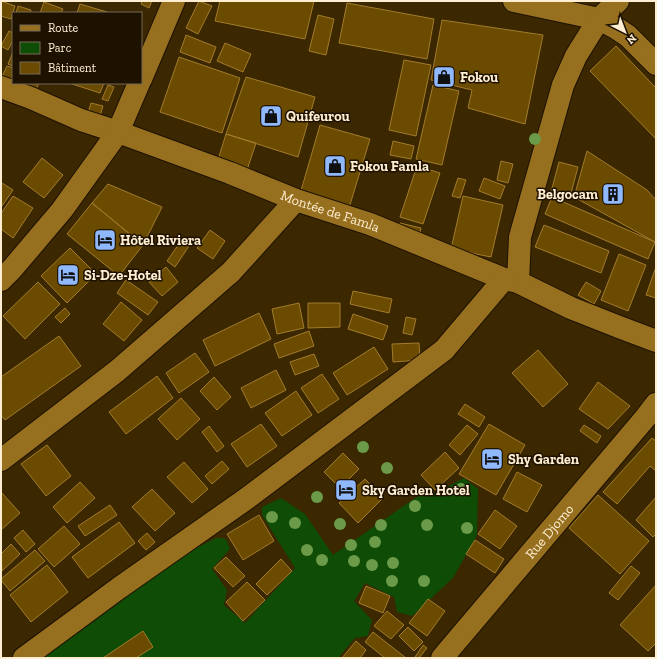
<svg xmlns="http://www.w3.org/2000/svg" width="657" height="659" viewBox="0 0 657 659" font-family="'Zilla Slab',serif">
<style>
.green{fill:#0f4c05}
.building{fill:#6b4b00;stroke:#a27b2d}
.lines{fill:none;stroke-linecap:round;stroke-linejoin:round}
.minor-casing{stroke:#1d1100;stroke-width:24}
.minor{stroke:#966f1f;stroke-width:22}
.tree{fill:#6b9a49}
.labels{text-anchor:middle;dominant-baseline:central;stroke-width:3;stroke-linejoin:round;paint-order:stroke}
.poi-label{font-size:14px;font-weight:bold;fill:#ffeed1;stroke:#1d1100;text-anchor:start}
.street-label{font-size:14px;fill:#ffeed1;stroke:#1d1100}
</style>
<rect width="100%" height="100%" fill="#3b2700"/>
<!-- green -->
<path class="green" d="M464,478L478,489L477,535L453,578L412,616L397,612L394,597L365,583L354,601L372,620L368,636L355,638L338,658H38L151,571L216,538H221L226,539L230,549L212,569L227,590L224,605L245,623L295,568L262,515V507L281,498L305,514L333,555L418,496L437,492Z"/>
<!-- building -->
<path class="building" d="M1,1L15,6L11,19L1,16Z
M142,1H152L149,8L141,4Z
M199,1L212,6L198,34L186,28Z
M220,1H314L305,39L215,21Z
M44,2L63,9L61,13H40Z
M347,3L434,19L427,59L339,43Z
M80,4L107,12V13H77Z
M18,6L31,10L30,13H16Z
M318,15L334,19L326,55L309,51Z
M442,20L543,35L525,124L468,108L472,90L431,80Z
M9,31L13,33V40L8,50L1,46Z
M186,35L216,47L210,63L180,52Z
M225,43L251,54L243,72L217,61Z
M616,46L656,88V139L590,71Z
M13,52V66L8,64Z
M179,57L240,78L222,133L160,112Z
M404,60L431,65L416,136L389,130Z
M7,66L13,68V83L1,79Z
M246,77L315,97L298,157L226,134Z
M29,83H39L32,98L24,95Z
M69,83H104L100,93Z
M108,85L114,87L108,101L102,99Z
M433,85L459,91L442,165L416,159Z
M91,103L103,106L99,119L87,116Z
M320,125L370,139L349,208L300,194Z
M226,134L256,143L245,176L216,166Z
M393,141L414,146L411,159L390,155Z
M587,151L647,190L656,200V241L655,242L574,197Z
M42,158L63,175L44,198L23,182Z
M501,161L513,164L508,183L497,180Z
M559,162L578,167L570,197L551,192Z
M417,166L440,173L423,224L400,217Z
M458,178L466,180L460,198L452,196Z
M484,178L505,186L500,199L479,191Z
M2,183L13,190L2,206H1V184Z
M108,184L162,207L143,245L92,203Z
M13,196L33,208L13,238L1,229V211L2,212Z
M463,196L503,205L491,257L451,249Z
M552,197L655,242L648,259L545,214Z
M92,203L143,245L119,276L67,234Z
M400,223L421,228L418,241L396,235Z
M544,225L609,251L601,273L535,247Z
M210,230L225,241L213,259L197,248Z
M181,241L189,246L175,267L167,261Z
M70,248L96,274L67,303L41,276Z
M619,254L646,265L628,311L601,300Z
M166,267L178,282L162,296L149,282Z
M656,267V298L646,295Z
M126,280L158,302L148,315L117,293Z
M38,282L60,304L25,339L3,316Z
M586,282L601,291L594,304L578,295Z
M353,291L392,299L389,313L350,304Z
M121,302L142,320L124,341L103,324Z
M299,303L304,328L277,334L272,309Z
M308,303H340V327L308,328Z
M65,308L70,314L61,323L55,317Z
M259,313L271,339L215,366L203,340Z
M353,314L388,326L383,340L348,329Z
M406,317L416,319L412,335L403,333Z
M309,331L314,346L279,358L274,344Z
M59,336L81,366L5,420L1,415V377Z
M419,343L420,360L393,362L392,344Z
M374,347L388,369L347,395L333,373Z
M538,350L568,384L543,407L512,373Z
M195,353L209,372L179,393L166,373Z
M314,354L319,366L295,375L290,362Z
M276,370L286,390L251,408L241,388Z
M322,374L339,399L318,413L301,388Z
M157,376L173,398L126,434L109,412Z
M214,377L231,397L217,410L200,391Z
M598,382L630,406L608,429L579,409Z
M296,391L312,415L282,436L265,413Z
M181,398L200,419L177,440L158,419Z
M465,404L485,417L479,427L458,414Z
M261,424L277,446L247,467L231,444Z
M489,424L525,445L496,495L459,474Z
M467,425L478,434L460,455L449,445Z
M584,425L601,436L597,443L580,431Z
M209,426L224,446L217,452L202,432Z
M652,438L656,441V471L650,466L617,504L603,492Z
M47,445L71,476L46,496L21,464Z
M445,452L459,468L435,490L421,475Z
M343,453L359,469L340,488L324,472Z
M222,461L229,469L212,484L205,476Z
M184,462L208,489L192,503L167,477Z
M517,472L542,485L527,512L503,499Z
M365,479L383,498L358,523L339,503Z
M80,482L95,498L67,523L53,507Z
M152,489L175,513L155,531L132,507Z
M1,492L20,513L1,530Z
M598,495L649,541L620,574L569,528Z
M656,497V534L653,537L636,520Z
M110,505L117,515L85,536L78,526Z
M495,510L517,526L500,549L478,534Z
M259,515L274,541L243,560L227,534Z
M119,522L135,543L88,578L72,557Z
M64,526L80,544L54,567L38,549Z
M23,530L35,544L26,552L14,538Z
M147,533L155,542L146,550L138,541Z
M475,540L504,559L495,573L466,554Z
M11,544L20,554L2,571L1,554Z
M35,550L45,561L10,591L1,580V579Z
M226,557L245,576L233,587L214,568Z
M281,559L292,571L267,595L256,584Z
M47,565L68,592L31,622L10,595Z
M631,566L640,573L618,600L609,593Z
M247,582L265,600L243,621L226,602Z
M656,585V643L648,651L620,625Z
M366,586L390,596L383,613L359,603Z
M428,599L445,611L427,636L409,623Z
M387,611L404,625L391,639L374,626Z
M408,627L423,642L414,651L399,636Z
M143,631L153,647L136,658H103Z
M373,632L406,658H385L365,642Z
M356,641L366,650L360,658H342Z
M423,645L427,648L419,658H417L415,657Z"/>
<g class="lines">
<!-- minor casing -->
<g class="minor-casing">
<g id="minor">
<path d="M514,1L599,19L616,28L628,36L656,64"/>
<path d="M141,79L174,1"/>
<path id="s1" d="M1,87L31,98L81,120L118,132L230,173L296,200L370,224L504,279L518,282L571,308L619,327L656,341"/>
<path d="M1,280L12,269L62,210L118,132L139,83"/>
<path d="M518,282L520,237L563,85L576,56L599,19L618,1"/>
<path d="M1,460L117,371L231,272L296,200"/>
<path d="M24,658L119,588L246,499L444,350L504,279"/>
<path id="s2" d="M442,658L646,417L656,404"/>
</g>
</g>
<!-- minor -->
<use href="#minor" class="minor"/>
</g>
<!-- trees -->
<g class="tree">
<circle cx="535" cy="139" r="6"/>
<circle cx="363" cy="447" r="6"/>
<circle cx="387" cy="468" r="6"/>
<circle cx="461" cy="489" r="6"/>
<circle cx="317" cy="497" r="6"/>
<circle cx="415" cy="506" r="6"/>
<circle cx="272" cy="517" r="6"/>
<circle cx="295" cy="523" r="6"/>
<circle cx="340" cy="524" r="6"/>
<circle cx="381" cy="525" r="6"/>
<circle cx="427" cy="525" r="6"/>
<circle cx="467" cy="528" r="6"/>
<circle cx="375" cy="542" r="6"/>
<circle cx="351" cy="545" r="6"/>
<circle cx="307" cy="550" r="6"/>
<circle cx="322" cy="560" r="6"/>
<circle cx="354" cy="561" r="6"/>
<circle cx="393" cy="563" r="6"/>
<circle cx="372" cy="565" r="6"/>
<circle cx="392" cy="581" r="6"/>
<circle cx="424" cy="581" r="6"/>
</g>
<!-- icons -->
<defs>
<g id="shop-square" transform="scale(1.15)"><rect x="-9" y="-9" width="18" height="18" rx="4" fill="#90b8fd" stroke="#1d1100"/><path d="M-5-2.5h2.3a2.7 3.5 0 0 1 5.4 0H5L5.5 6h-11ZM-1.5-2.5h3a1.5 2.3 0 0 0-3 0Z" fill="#111"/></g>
<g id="building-square" transform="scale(1.15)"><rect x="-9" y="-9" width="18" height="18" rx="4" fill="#90b8fd" stroke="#1d1100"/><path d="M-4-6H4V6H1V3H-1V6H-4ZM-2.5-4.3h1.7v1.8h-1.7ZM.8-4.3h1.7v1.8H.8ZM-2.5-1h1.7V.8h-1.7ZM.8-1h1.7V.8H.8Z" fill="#111"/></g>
<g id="hotel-square" transform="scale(1.15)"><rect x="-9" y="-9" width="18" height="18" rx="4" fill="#90b8fd" stroke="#1d1100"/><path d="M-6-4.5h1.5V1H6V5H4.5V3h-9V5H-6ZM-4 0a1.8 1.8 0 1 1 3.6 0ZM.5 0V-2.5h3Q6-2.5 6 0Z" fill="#111"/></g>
</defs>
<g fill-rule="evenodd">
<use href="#shop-square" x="444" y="77"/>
<use href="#shop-square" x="271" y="116"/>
<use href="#shop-square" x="335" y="166"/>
<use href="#building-square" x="613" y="194"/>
<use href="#hotel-square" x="105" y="240"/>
<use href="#hotel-square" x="68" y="275"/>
<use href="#hotel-square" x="492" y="459"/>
<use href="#hotel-square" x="346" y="490"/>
</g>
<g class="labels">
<!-- poi labels -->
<g class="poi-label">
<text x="460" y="77">Fokou</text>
<text x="286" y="116">Quifeurou</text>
<text x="350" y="166">Fokou Famla</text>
<text x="598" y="194" text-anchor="end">Belgocam</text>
<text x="120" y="240">Hôtel Riviera</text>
<text x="84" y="275">Si-Dze-Hotel</text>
<text x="508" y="459">Shy Garden</text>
<text x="362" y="490">Sky Garden Hotel</text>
</g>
<!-- street labels -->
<g class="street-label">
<text stroke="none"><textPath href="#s1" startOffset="352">Montée de Famla</textPath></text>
<text stroke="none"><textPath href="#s2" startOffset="166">Rue Djomo</textPath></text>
</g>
</g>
<!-- border -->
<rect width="657" height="659" fill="none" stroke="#ffeed1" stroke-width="4"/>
<!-- legend -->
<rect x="12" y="12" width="130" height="72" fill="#1d1100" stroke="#776954"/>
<rect x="20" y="25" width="20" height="6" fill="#966f1f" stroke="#776954"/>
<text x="48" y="32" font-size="12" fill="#ffeed1">Route</text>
<rect x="20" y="42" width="20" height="12" fill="#0f4c05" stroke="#776954"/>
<text x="48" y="52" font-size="12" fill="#ffeed1">Parc</text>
<rect x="20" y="62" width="20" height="12" fill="#6b4b00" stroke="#776954"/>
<text x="48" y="72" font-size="12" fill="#ffeed1">Bâtiment</text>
<!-- north arrow -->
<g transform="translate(625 32) rotate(138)" stroke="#1d1100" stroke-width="3" paint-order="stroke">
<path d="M0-3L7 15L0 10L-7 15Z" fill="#ffeed1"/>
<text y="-6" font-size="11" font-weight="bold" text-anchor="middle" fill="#ffeed1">N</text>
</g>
</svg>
